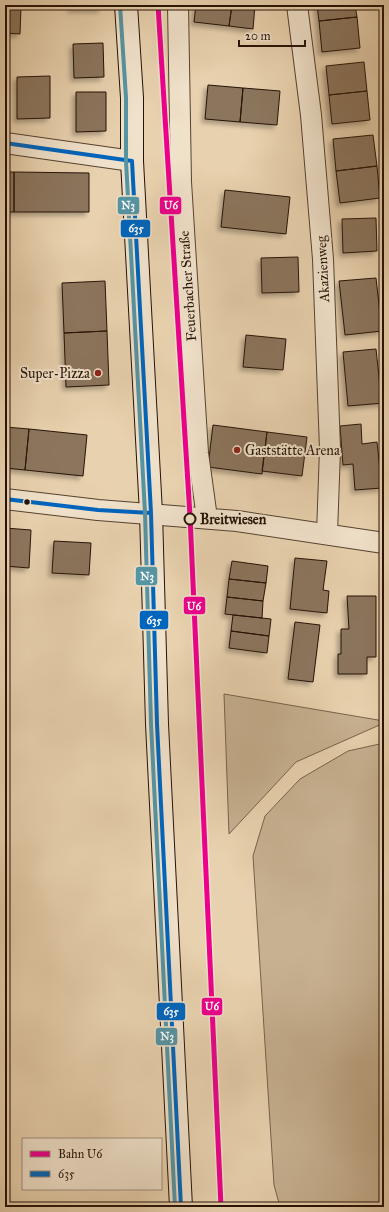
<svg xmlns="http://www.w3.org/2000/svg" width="389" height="1212" viewBox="0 0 389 1212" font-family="'IM FELL Great Primer',serif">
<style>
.green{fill:#c7b191;stroke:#76624c}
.building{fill:#8b755d;stroke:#261206;filter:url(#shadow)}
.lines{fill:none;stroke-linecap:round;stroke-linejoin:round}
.street-casing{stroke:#564230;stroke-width:22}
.secondary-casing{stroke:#261206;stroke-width:24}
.street{stroke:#f0e1ca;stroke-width:20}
.secondary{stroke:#f0e1ca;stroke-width:22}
.bus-1-casing{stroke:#f0e1ca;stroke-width:7}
.bus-2-casing{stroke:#f0e1ca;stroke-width:7}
.bus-1{stroke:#0065bd;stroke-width:4}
.bus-2{stroke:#5594a3;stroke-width:4}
.rail-1-casing{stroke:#f0e1ca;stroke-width:8}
.rail-1{stroke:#ec008c;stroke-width:5}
.poi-dot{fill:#8f2418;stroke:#f0e1ca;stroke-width:1.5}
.bus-dot{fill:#261206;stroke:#f0e1ca;stroke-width:1.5}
.stop-dot{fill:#f0e1ca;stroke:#261206;stroke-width:2}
.labels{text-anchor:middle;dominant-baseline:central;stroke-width:4;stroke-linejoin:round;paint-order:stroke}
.street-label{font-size:14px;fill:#261206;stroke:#f0e1ca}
.poi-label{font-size:14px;fill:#261206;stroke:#f0e1ca;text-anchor:end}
.stop-label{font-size:14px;font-weight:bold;fill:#261206;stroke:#f0e1ca;text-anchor:start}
.line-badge{stroke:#f0e1ca;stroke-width:1.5}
.badge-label{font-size:11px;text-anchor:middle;font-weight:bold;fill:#fff}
</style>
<defs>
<filter id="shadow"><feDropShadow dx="-3.5" dy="3.5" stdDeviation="2" flood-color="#0004"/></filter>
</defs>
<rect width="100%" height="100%" fill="#e8d1ae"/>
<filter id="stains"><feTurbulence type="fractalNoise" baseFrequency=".005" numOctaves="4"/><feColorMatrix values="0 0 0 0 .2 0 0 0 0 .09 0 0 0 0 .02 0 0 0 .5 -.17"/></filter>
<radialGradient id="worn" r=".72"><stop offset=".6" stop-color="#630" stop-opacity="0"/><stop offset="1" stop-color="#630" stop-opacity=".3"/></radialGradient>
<!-- green -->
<path class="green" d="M224,694L384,721V723L296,762L229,834Z
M384,743V1207H280L274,1185L253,856L265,816L300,779L348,751Z"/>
<!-- building -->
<path class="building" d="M5,5L21,6L20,34L5,33Z
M71,5H102V9H71Z
M196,5H232L229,26L194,22Z
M232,5H255L253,29L229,26Z
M317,5H355L357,17L319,21Z
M357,17L360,48L322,52L319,21Z
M103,43L104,77L74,78L73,44Z
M364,62L367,91L329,95L326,66Z
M50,76V118L17,119V77Z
M208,85L243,88L240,122L205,119Z
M243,88L280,91L277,125L240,122Z
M367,91L370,120L332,124L329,95Z
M76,92H106V131L76,132Z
M373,135L377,166L336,171L333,139Z
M377,166L380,198L340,203L336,171Z
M5,172H14V212H5Z
M14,172L89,173V212H14Z
M225,190L290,197L286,234L221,227Z
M376,218L377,251L343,253L342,219Z
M298,257L299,292L262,293L261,258Z
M376,278L382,331L345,335L339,281Z
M105,281L107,331L64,333L62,283Z
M107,331L109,385L66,387L64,333Z
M246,335L286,339L283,370L243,367Z
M376,349L380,386H384V403L348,406L343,352Z
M361,424L362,444L377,442L382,488L355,490L353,464L343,465L340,426Z
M213,425L267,432L262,474L208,467Z
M5,427L29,429L25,470L5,468Z
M29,429L87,435L83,476L25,470Z
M267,432L307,437L302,476L262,471Z
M5,528L31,530L29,568L5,566Z
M54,541L91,543L89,575L52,573Z
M295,558L327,561L323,590L329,591L327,613L290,609Z
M232,561L268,566L266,583L229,579Z
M229,579L266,583L263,601L227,597Z
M347,596H376V657H367V674H338V654H341V629H349Z
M227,597L263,601L262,618L225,614Z
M233,615L271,619L269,636L231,631Z
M295,622L320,625L313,682L288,679Z
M231,631L269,636L267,653L229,648Z"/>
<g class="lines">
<!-- street casing -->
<g class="street-casing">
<path id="street" d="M178,5L181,182L198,453L207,518
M297,5L311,115L323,259L330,449L327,534
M5,143L132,161
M5,499L98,510L237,521L384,543"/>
</g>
<!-- secondary casing -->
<g class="secondary-casing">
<path id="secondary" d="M126,5L132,98V161L151,513L157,724L181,1207"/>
</g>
<!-- street -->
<use href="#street" class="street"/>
<!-- secondary -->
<use href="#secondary" class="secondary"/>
<!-- bus-1 casing -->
<g class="bus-1-casing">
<path id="bus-1" d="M5,143L132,161L151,513L157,724L181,1207
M5,499L98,510L151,513"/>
</g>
<!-- bus-2 casing -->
<g class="bus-2-casing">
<path id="bus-2" d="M120,5L126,98V161L145,513L151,724L175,1207"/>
</g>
<!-- bus-1 -->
<use href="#bus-1" class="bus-1"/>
<!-- bus-2 -->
<use href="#bus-2" class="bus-2"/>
<!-- rail-1 casing -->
<g class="rail-1-casing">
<path id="rail-1" d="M158,5L190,516L221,1207"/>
</g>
<!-- rail-1 -->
<use href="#rail-1" class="rail-1"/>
</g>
<!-- markers -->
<g class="poi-dot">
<circle cx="98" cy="373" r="4"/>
<circle cx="237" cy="450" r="4"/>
</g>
<circle class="bus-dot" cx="27" cy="502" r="3.5"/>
<circle class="stop-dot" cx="190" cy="519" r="5.5"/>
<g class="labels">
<!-- street labels -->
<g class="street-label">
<text transform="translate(323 269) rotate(-93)">Akazienweg</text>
<text transform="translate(188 286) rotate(-94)">Feuerbacher Straße</text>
</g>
<!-- poi labels -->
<g class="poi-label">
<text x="90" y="373">Super-Pizza</text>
<text x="245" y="450" text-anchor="start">Gaststätte Arena</text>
</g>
<!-- stop labels -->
<g class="stop-label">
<text x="200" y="519">Breitwiesen</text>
</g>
</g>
<g class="line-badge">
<rect x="159" y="196" width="23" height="19" rx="4" fill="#ec008c"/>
<rect x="117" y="196" width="23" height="19" rx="4" fill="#5594a3"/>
<rect x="120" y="219" width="31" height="19" rx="4" fill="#0065bd"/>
<rect x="135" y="566" width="23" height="20" rx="4" fill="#5594a3"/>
<rect x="183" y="596" width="23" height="19" rx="4" fill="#ec008c"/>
<rect x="139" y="610" width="30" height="20" rx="4" fill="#0065bd"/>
<rect x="201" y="997" width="22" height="19" rx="4" fill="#ec008c"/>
<rect x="156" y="1002" width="30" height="19" rx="4" fill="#0065bd"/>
<rect x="155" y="1027" width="23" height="19" rx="4" fill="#5594a3"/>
</g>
<g class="badge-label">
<text x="171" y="209">U6</text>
<text x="128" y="209">N3</text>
<text x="136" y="232">635</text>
<text x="147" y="580">N3</text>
<text x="194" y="610">U6</text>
<text x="154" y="624">635</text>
<text x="212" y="1010">U6</text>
<text x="171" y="1015">635</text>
<text x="167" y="1040">N3</text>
</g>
<!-- margin -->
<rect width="389" height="1212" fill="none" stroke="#e8d1ae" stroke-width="20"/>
<rect x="6" y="6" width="377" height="1200" fill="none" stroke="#261206" stroke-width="2"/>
<rect x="10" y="10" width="369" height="1192" fill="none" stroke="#261206"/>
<!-- legend -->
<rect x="22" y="1138" width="140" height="52" fill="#f0e1ca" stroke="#9f8e7c"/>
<rect x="30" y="1151" width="20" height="6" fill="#ec008c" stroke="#9f8e7c"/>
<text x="58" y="1158" font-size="12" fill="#261206">Bahn U6</text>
<rect x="30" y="1171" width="20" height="6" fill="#0065bd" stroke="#9f8e7c"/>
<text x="58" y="1178" font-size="12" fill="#261206">635</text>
<!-- scale -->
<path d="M239 40v6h66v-6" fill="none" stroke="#261206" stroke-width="2"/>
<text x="245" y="40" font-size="12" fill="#261206" stroke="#f0e1ca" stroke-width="3" paint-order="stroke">20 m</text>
<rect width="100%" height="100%" filter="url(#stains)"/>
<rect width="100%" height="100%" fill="url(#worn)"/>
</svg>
